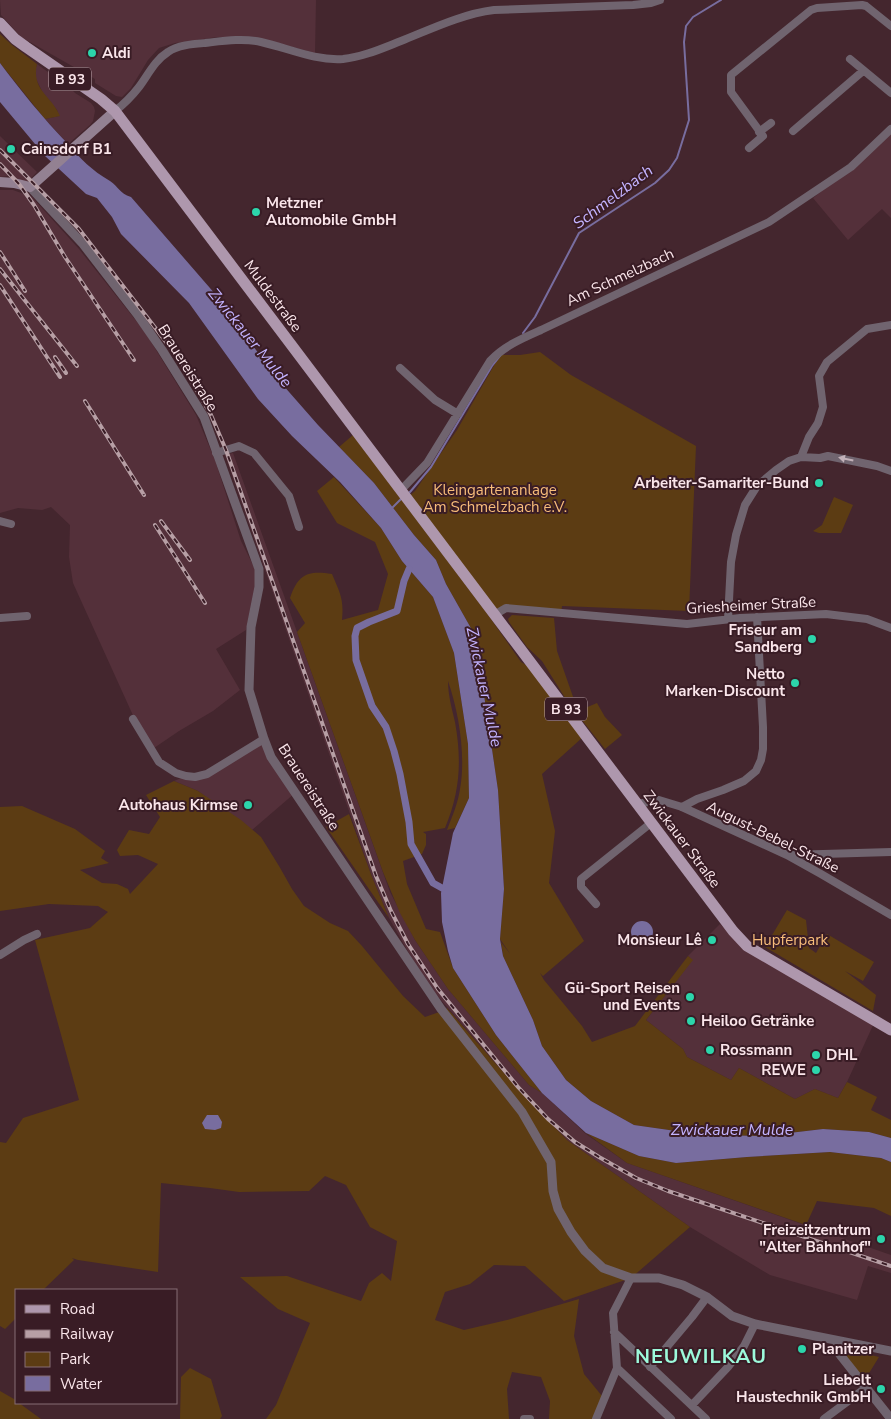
<svg xmlns="http://www.w3.org/2000/svg" width="891" height="1419" viewBox="0 0 891 1419" font-family="'Nunito Sans',sans-serif">
<style>
.built{fill:#54303a}
.green{fill:#5c3c13}
.water{fill:#786d9f}
.lines{fill:none;stroke-linecap:round;stroke-linejoin:round}
.stream{stroke:#786d9f;stroke-width:2}
.canal{stroke:#786d9f;stroke-width:7}
.minor{stroke:#70646f;stroke-width:8}
.tertiary{stroke:#70646f;stroke-width:9}
.secondary{stroke:#938192;stroke-width:10}
.primary{stroke:#ae97ad;stroke-width:11}
.rail-casing{stroke:#b79fa5;stroke-width:4}
.rail{stroke:#391c25;stroke-width:2;stroke-dasharray:5.5;stroke-linecap:butt}
.oneway{fill:#c3b1b9}
.poi-dot{fill:#2cd5ab;stroke:#391c25;stroke-width:2}
.labels{text-anchor:middle;dominant-baseline:central;stroke-width:4;stroke-linejoin:round;paint-order:stroke}
.shield{fill:#391c25;stroke:#c0a9af;stroke-width:1}
.shield-label{font-size:14px;font-weight:bold;fill:#fae5ea}
.poi-label{font-size:15px;font-weight:bold;fill:#fae5ea;stroke:#391c25;text-anchor:end}
.street-label{font-size:15px;fill:#fae5ea;stroke:#391c25}
.park-label{font-size:15px;fill:#f8bd7a;stroke:#391c25}
.water-label{font-size:16px;font-style:italic;fill:#c3b3ff;stroke:#391c25}
.district-label{font-size:20px;font-weight:bold;letter-spacing:1px;fill:#9cfadb;stroke:#391c25}
</style>
<rect width="100%" height="100%" fill="#44262e"/>
<!-- built -->
<path class="built" d="M0,0H316L315,53L254,37H217L175,43L159,48L148,60L131,88L122,97L116,96L95,83V79L21,37L1,15Z
M37,64L71,89L75,93L91,103L94,107L95,111L93,121L90,125L68,144L45,119L59,116L57,110L43,93L34,75Z
M891,129V218L882,209L848,240L813,198L851,167Z
M0,136L37,172L27,182L8,176L0,177Z
M0,190H13L32,197L79,249L145,332L196,415L215,460L241,541L256,571L255,591L246,630L216,649L240,690L213,711L179,731L154,748L136,722L73,583L69,557L70,525L51,507L42,510L18,508L0,513Z
M233,453L390,892L415,940L448,989L529,1085L542,1093L586,1134L627,1163L891,1255V1273L868,1266L857,1300L770,1275L690,1227L567,1140L524,1096L435,993L418,969L389,918L372,877L225,455Z
M264,739L295,793L252,830L198,791L174,781L186,776L195,777Z
M720,924L746,950L875,1021L847,1082L838,1098L815,1089L795,1099L739,1068L731,1080L687,1057L683,1049L646,1020L692,960L688,956Z"/>
<!-- green -->
<path class="green" d="M0,34L12,45L37,64C31,90 52,96 60,116L45,119L0,63Z
M540,352L571,375L696,446L689,611L562,606L561,615L506,608L494,615L407,498L415,491L457,430L500,355H520Z
M353,435L486,612L521,662L531,668L583,737L542,774L555,831L549,883L584,941L543,976L540,973L544,980L582,1026L592,1042L635,1026L688,956L693,960L646,1020L683,1049L687,1057L731,1080L739,1068L795,1099L815,1089L838,1098L847,1082L877,1097L871,1110L891,1120V1138L869,1132L823,1129L764,1136L704,1135L634,1125L591,1101L566,1080L542,1046L533,1020L503,956L501,942L511,955L500,939L504,889L498,790L483,688L472,630L446,584L436,560L414,535L374,483L339,447Z
M334,477L381,528L402,561L433,597L454,653L468,744L469,798L455,828L447,830C452,817 458,803 460,789C466,756 459,713 448,681C448,695 452,709 455,722C462,761 460,792 445,828L423,832L426,834V845L422,854L403,861L407,884L426,929L440,932L453,968L496,1035L542,1093L529,1085L448,989L415,940L400,913L383,872L297,632L305,623L290,598C298,574 308,570 332,574C340,593 344,599 342,620L378,610L388,574L375,542L337,523L317,491Z
M834,497L853,505L841,533H819L813,531L822,525Z
M512,615L554,618L557,651L578,711L597,703L605,717L622,735L605,749L569,704L542,661L527,647L509,622L508,619Z
M174,781L198,791L241,820L261,837L279,866L292,889L304,906L330,923L348,931L362,946L403,996L425,1017L445,1010L447,1008L524,1096L567,1140L690,1227L631,1278L564,1301L525,1266L494,1265L470,1284L445,1292L435,1320L464,1330L507,1320L579,1299L574,1336L584,1374L602,1396L593,1419H549L550,1401L541,1377L512,1372L507,1389L509,1419H266L276,1405L310,1323L278,1309L240,1277L287,1276L361,1301L369,1283L382,1273L391,1281L397,1241L370,1227L346,1185L325,1176L309,1191L239,1192L210,1188L161,1183L158,1272L78,1260L72,1258L74,1260L43,1290H16V1318L5,1329L0,1326V1142L6,1143L23,1118L79,1100L35,940L90,928L108,912L98,906L49,904L0,911V807L22,806L75,829L105,851L101,858L109,863L80,870L102,883L117,884L128,889L130,894L158,864L138,855L120,856L117,850L129,830L149,834L160,817L146,795Z
M349,814L372,877L389,918L326,827Z
M787,910L806,920L809,948L816,953L827,934L874,962L863,981L845,971L876,995L873,1011L765,947Z
M586,1133L639,1156L676,1163L747,1157L830,1152L881,1158L891,1162V1216L874,1208L817,1201L806,1225L627,1163Z
M843,1346H845L867,1349V1354L879,1357L866,1378H864L842,1352Z
M190,1368L211,1379L222,1416L220,1419H180L181,1377Z
M0,1391L14,1399L16,1401V1403H19L41,1419H0Z"/>
<!-- water -->
<path class="water" d="M0,63C21,91 43,118 67,143C81,159 91,170 110,181C119,187 119,193 131,197L216,295L234,314L253,346L275,376L318,425L374,483L414,535L436,560L446,584L472,630L483,688L498,790L504,889L500,939L503,956L533,1020L542,1046L566,1080L591,1101L634,1125L704,1135L764,1136L823,1129L869,1132L891,1138V1162L881,1158L830,1152L747,1157L676,1163L639,1156L586,1133L542,1093L496,1035L453,968L448,951L442,922L441,893L453,833L469,798L468,744L454,653L433,597L402,561L381,528L340,482L292,436L258,399L189,303L121,234L112,217L97,198L86,194L45,156L0,102Z
M631 932a11 11 0 1 1 22 0a11 11 0 1 1-22 0Z
M207,1115H218L222,1122L221,1128L215,1130L205,1129L202,1123Z"/>
<g class="lines">
<!-- stream -->
<path class="stream" d="M523,333L535,317L579,233L655,183L669,170L677,158L689,120L684,42L686,26L693,17L721,0
M410,492L431,467L492,366L500,356
M392,508L401,499"/>
<!-- canal -->
<path class="canal" d="M409,569L404,581L397,611L369,622L357,628L355,636L356,660L372,706L386,727L394,751L400,774L409,822L411,844L433,883L442,888"/>
<!-- minor -->
<path class="minor" d="M850,59L891,93
M115,111C124,104 132,96 139,87C148,75 155,60 168,52C178,45 193,44 205,43C223,41 243,38 261,42C288,48 315,61 343,59C363,57 383,48 401,41C431,29 462,14 494,10L633,5L651,3L660,0
M793,131L863,71
M759,132L771,123
M749,148L763,136L731,92V75L811,10L817,8L862,5L866,6L891,26
M400,368L435,400L458,414
M216,453L239,446L254,453L289,496L299,527
M801,457L809,437L818,423L823,407L819,376L827,362L867,329L891,325
M401,490L427,463L490,361C504,346 523,338 541,330L769,222L851,167L891,129
M0,521L11,524
M494,615L506,608L687,624L740,618L826,614L867,619L891,628
M0,618L27,616
M728,619L731,562L736,535L745,505L757,486L776,470L789,461L801,457L820,458L828,456L877,466L891,471
M133,719L159,762L176,773L186,776L195,777L207,774L264,739
M637,804L659,800L682,807L787,855L821,874L891,915
M682,807L697,799L723,790L744,781L756,771L761,760L763,749V727L757,617
M789,855L891,852
M596,904L581,887V879L651,823
M0,955L24,940L37,934
M614,1332L706,1419
M650,1367L692,1317L707,1297
M617,1368L671,1419
M692,1405L728,1367L744,1346L755,1324
M524,1419H530
M596,1419L617,1368L613,1313L631,1278
M824,1419L867,1387"/>
<!-- tertiary -->
<path class="tertiary" d="M30,187L83,244L137,314L162,350L204,417L259,569V587L251,627L249,690L264,739L271,757L441,1009L522,1112L551,1162L553,1191L558,1209L571,1232L585,1251L603,1268L631,1278H659L683,1285L707,1297L732,1316L755,1324L891,1351
M837,1341V1350L841,1356L891,1419"/>
<!-- secondary -->
<path class="secondary" d="M0,182L14,183L30,187L115,111"/>
<!-- primary -->
<path class="primary" d="M0,23L15,39L26,47L101,99L115,111L733,931L747,946L891,1030"/>
<!-- rail casing -->
<g class="rail-casing">
<path id="rail" d="M0,150L79,229L180,360L211,415L226,450L376,876L391,911L408,944L438,989L518,1087L548,1119L575,1142L599,1157L636,1178L668,1191L891,1266
M0,164L19,184L34,205L65,257L134,360
M0,252L25,291
M0,269L77,366
M0,285L60,377
M55,357L66,373
M85,401L144,495
M161,521L190,560
M155,525L205,603"/>
</g>
<!-- rail -->
<use href="#rail" class="rail"/>
</g>
<!-- one-way arrows -->
<defs><path id="oneway-solid" d="M-6-.8H1V-3.2L6.5 0L1 3.2V.8H-6Z" transform="scale(1.25)"/></defs>
<use class="oneway" href="#oneway-solid" transform="translate(846 459) rotate(-168)"/>
<!-- markers -->
<g class="poi-dot">
<circle cx="92" cy="53" r="5"/>
<circle cx="11" cy="149" r="5"/>
<circle cx="256" cy="212" r="5"/>
<circle cx="819" cy="483" r="5"/>
<circle cx="812" cy="639" r="5"/>
<circle cx="795" cy="683" r="5"/>
<circle cx="248" cy="805" r="5"/>
<circle cx="712" cy="940" r="5"/>
<circle cx="690" cy="997" r="5"/>
<circle cx="691" cy="1021" r="5"/>
<circle cx="710" cy="1050" r="5"/>
<circle cx="816" cy="1055" r="5"/>
<circle cx="816" cy="1070" r="5"/>
<circle cx="881" cy="1239" r="5"/>
<circle cx="802" cy="1349" r="5"/>
<circle cx="881" cy="1389" r="5"/>
</g>
<g class="labels">
<!-- shield labels -->
<g class="shield">
<rect x="49" y="67.5" width="42" height="23" rx="4"/>
<rect x="545" y="697.5" width="42" height="23" rx="4"/>
</g>
<g class="shield-label">
<text x="70" y="79">B 93</text>
<text x="566" y="709">B 93</text>
</g>
<!-- poi labels -->
<g class="poi-label">
<text x="102" y="53" text-anchor="start">Aldi</text>
<text x="21" y="149" text-anchor="start">Cainsdorf B1</text>
<text x="266" y="203" text-anchor="start">Metzner<tspan x="266" dy="17">Automobile GmbH</tspan></text>
<text x="809" y="483">Arbeiter-Samariter-Bund</text>
<text x="802" y="630">Friseur am<tspan x="802" dy="17">Sandberg</tspan></text>
<text x="785" y="674">Netto<tspan x="785" dy="17">Marken-Discount</tspan></text>
<text x="238" y="805">Autohaus Kirmse</text>
<text x="702" y="940">Monsieur Lê</text>
<text x="680" y="988">Gü-Sport Reisen<tspan x="680" dy="17">und Events</tspan></text>
<text x="701" y="1021" text-anchor="start">Heiloo Getränke</text>
<text x="720" y="1050" text-anchor="start">Rossmann</text>
<text x="826" y="1055" text-anchor="start">DHL</text>
<text x="806" y="1070">REWE</text>
<text x="871" y="1230">Freizeitzentrum<tspan x="871" dy="17">"Alter Bahnhof"</tspan></text>
<text x="812" y="1349" text-anchor="start">Planitzer</text>
<text x="871" y="1380">Liebelt<tspan x="871" dy="17">Haustechnik GmbH</tspan></text>
</g>
<!-- street labels -->
<g class="street-label">
<text transform="translate(620 277) rotate(-25)">Am Schmelzbach</text>
<text transform="translate(273 296) rotate(53)">Muldestraße</text>
<text transform="translate(188 368) rotate(58)">Brauereistraße</text>
<text transform="translate(751 605) rotate(-3)">Griesheimer Straße</text>
<text transform="translate(309 787) rotate(57)">Brauereistraße</text>
<text transform="translate(773 837) rotate(26)">August-Bebel-Straße</text>
<text transform="translate(682 839) rotate(53)">Zwickauer Straße</text>
</g>
<!-- park labels -->
<g class="park-label">
<text x="495" y="490">Kleingartenanlage<tspan x="495" dy="17">Am Schmelzbach e.V.</tspan></text>
<text x="790" y="940">Hupferpark</text>
</g>
<!-- water labels -->
<g class="water-label">
<text transform="translate(613 197) rotate(-37)">Schmelzbach</text>
<text transform="translate(250 338) rotate(51)">Zwickauer Mulde</text>
<text transform="translate(484 687) rotate(78)">Zwickauer Mulde</text>
<text x="732" y="1130">Zwickauer Mulde</text>
</g>
<!-- district labels -->
<g class="district-label">
<text x="701" y="1356">NEUWILKAU</text>
</g>
</g>
<!-- legend -->
<rect x="15" y="1289" width="162" height="115" fill="#391c25" stroke="#866c74"/>
<rect x="25" y="1305" width="25" height="8" fill="#ae97ad" stroke="#866c74"/>
<text x="60" y="1314" font-size="15" fill="#fae5ea">Road</text>
<rect x="25" y="1330" width="25" height="8" fill="#b79fa5" stroke="#866c74"/>
<text x="60" y="1339" font-size="15" fill="#fae5ea">Railway</text>
<rect x="25" y="1352" width="25" height="15" fill="#5c3c13" stroke="#866c74"/>
<text x="60" y="1364" font-size="15" fill="#fae5ea">Park</text>
<rect x="25" y="1376" width="25" height="15" fill="#786d9f" stroke="#866c74"/>
<text x="60" y="1389" font-size="15" fill="#fae5ea">Water</text>
</svg>
